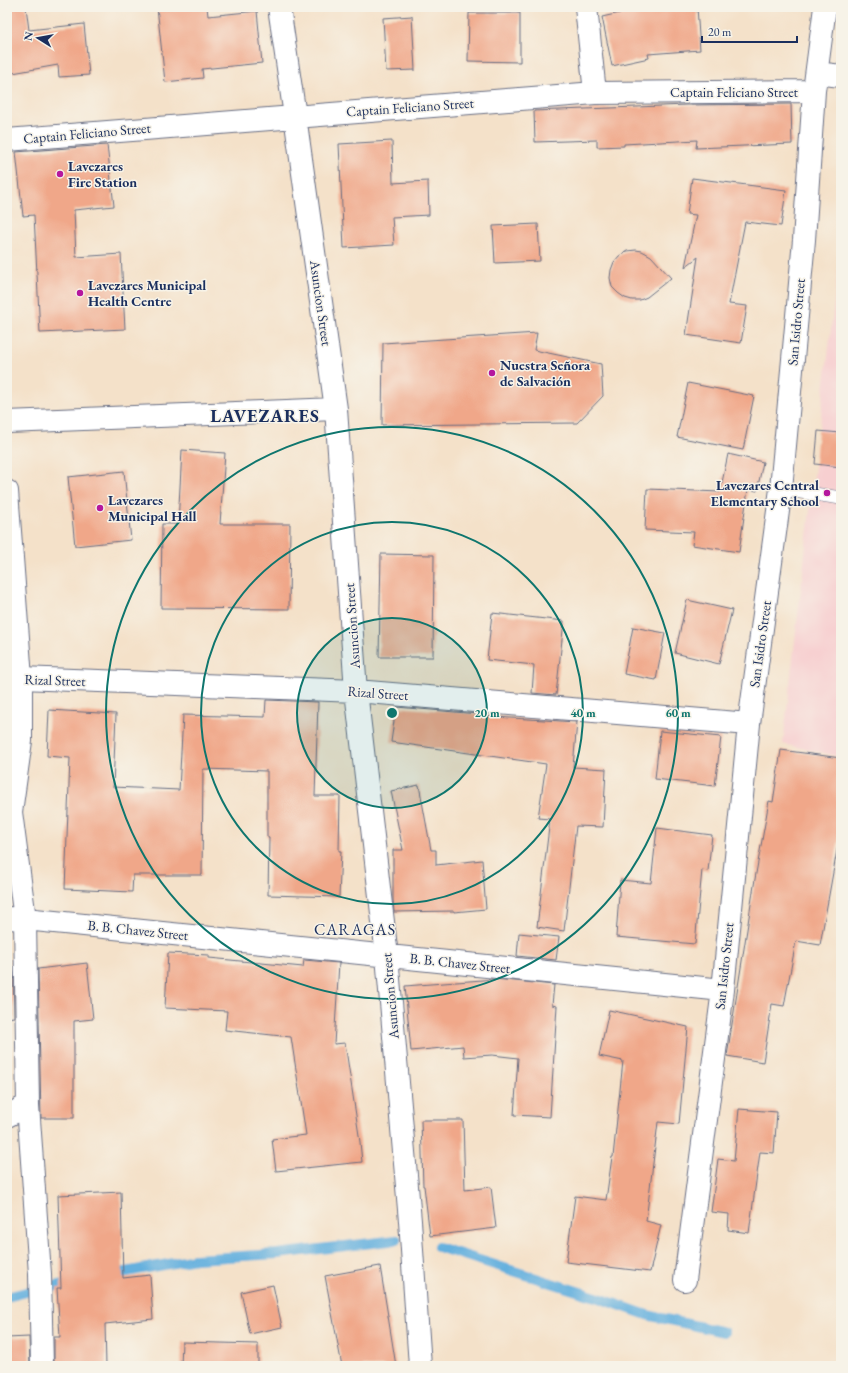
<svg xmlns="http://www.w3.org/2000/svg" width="848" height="1373" viewBox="0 0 848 1373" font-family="'EB Garamond',serif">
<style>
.built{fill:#f7cfd0}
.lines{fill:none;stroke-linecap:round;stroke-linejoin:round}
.stream{stroke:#65b0de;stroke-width:10}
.building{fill:#f0a789}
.lane-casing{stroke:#676d83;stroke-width:14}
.street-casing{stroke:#676d83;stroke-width:24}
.secondary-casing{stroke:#676d83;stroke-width:24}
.primary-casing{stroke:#676d83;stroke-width:24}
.lane{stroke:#fff;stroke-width:13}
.street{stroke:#fff;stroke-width:22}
.secondary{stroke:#fff;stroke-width:22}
.primary{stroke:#fff;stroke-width:22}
.ring{fill:none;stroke:#0f766e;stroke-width:2}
.poi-dot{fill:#b5179e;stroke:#f7f3e8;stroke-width:1.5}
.labels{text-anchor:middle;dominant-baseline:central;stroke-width:3;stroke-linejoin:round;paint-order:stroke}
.street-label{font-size:14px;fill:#1b2f5e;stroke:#f7f3e8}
.poi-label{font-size:14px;font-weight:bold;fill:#1b2f5e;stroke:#f7f3e8;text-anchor:start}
.quarter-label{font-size:16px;letter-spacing:1px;fill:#1b2f5e;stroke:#f7f3e8}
.district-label{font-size:18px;font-weight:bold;letter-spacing:1px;fill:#1b2f5e;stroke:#f7f3e8}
.centre{fill:#0f766e;stroke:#f7f3e8;stroke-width:2}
.ring-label{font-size:12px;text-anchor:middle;font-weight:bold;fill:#0f766e;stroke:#f7f3e8;stroke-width:3;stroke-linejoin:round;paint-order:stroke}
</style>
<rect width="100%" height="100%" fill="#f7f3e8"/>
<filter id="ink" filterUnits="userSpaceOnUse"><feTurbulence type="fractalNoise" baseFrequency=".025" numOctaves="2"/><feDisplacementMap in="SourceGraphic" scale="8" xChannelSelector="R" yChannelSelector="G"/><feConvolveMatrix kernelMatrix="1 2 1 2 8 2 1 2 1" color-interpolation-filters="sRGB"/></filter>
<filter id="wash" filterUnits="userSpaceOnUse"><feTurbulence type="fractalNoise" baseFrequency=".012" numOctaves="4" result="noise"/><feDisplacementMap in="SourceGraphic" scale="16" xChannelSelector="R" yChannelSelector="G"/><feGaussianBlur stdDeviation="0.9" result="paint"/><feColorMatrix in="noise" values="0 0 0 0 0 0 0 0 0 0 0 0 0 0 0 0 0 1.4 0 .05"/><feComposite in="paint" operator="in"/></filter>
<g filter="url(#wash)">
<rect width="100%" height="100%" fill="#f4e1c9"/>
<!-- built -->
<path class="built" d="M841,243V757L783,744Z"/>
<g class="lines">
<!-- stream -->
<path class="stream" d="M438,1247L596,1297L647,1315L724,1332
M110,1275L195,1259L277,1254L397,1240
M7,1297L30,1291L75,1282"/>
</g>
<g id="blocks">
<!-- building -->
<path class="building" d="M7,7H26L29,30L84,24L89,75L59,77L58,65L7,74Z
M157,7H207L208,16L257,11L262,63L202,69L203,78L165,82Z
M647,7H697L700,50L648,54L649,58L612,66L602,17Z
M469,13H520V62L468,61Z
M412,16L415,70L386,71L383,18Z
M791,104L792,144L696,148L697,140L624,144V146L597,147V140L535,142L534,111L687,105Z
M392,141L393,183L428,181L429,215L392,217L394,245L344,248L339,144Z
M107,145L114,206L74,210L76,257L121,254L125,329L40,333L34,215L23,216L16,152Z
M692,178L786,190L781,226L745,222L729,304L747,306L741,343L686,335L698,257L685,267L696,215L687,214Z
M538,224L540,261L495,263L493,226Z
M636,250L642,251L651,256L671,278L647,297L640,300H632L625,298L618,293L612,287L610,278L611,270L614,262L619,256L627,251Z
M537,333L534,350L601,364L603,396L577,423L382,425L383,343Z
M688,383L754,396L743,450L677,437Z
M818,431L841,433V467L815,464Z
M182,450L225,453L220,524H290L289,609L161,608L162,524H178Z
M728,454L763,462L757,491L748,489L739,552L692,545L694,532L645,530L647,489L720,492Z
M124,471L131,540L75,546L68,477Z
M381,554L434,555L433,657H379Z
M687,600L732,610L719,664L675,653Z
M492,613L564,621L556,695L532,693L534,665L487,660Z
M633,627L665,633L656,680L624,674Z
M266,700L318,702L315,796H340L339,851H341L339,897L268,895L269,837H267V771L203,769L202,875H133L132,892L65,889L70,758L47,756L49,710L116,714L113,787L179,790L183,715L265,717Z
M396,707L478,714V716L577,722L573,767L606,769L603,827L576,826L564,931L537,927L550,819L538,818L546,764L391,742Z
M660,731L721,737L715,786L655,779Z
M781,750L841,758V828L820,945L796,941L784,1006L772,1004L763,1062L727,1056L755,879L769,801L773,802Z
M419,785L431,850H436V865L482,860L486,909L454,912V911L394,912L393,900V850H403L391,791Z
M657,828L712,835L708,871L702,870L695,944L616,937L620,880L651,883Z
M519,933L559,937L556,960L517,956Z
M168,953L209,955V958L303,967L304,960L339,963L334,1044L345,1043L360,1142L362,1162L276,1171L272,1139L306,1135L291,1037L225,1030L227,1011L165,1008Z
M87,963L93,1019L74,1021V1118H41L38,969Z
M13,972L14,1017L7,1018V973Z
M495,979L554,985L552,1005L557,1006L550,1117L514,1115L518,1058L492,1055L464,1057L463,1046L411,1051L405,986Z
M609,1010L688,1027L679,1124L658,1122L646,1221L661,1225L650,1272L566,1262L575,1196L606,1200L612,1157H613L623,1061L599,1056Z
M739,1109L777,1112L774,1153L760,1152L749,1233L728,1230L729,1214L711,1212L718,1159L734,1161Z
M421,1120H463L465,1190L491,1187L496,1228L430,1236L424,1186H423Z
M121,1192L123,1278L150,1275L153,1319L105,1324L106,1366H54V1337H60L57,1288H61L58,1195Z
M380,1266L396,1366H342L325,1276Z
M273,1285L282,1327L250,1334L241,1292Z
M29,1337L30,1366H7V1338Z
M182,1342L258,1344V1366H181Z"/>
</g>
</g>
<g filter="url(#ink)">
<use href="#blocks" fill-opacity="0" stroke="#676d83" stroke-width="1"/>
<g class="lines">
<!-- lane casing -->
<g class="lane-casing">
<path id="lane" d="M781,489L841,498"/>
</g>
<!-- street casing -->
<g class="street-casing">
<path id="street" d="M279,7L295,116L336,409L356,691L387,956L410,1221L420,1366
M586,7L595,93
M817,73L841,76
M7,140L595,93L814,91
M7,422L336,409
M21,678L356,691L749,724
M11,812L25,919L28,1105L40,1274L42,1366
M7,918L25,919L723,990
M7,1116L28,1105
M685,1280L723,990L749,724L781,489L804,240L814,91L825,7"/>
</g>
<!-- secondary casing -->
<g class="secondary-casing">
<path id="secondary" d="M7,678H21"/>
</g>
<!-- primary casing -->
<g class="primary-casing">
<path id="primary" d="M7,491L21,678V741L11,812L7,821"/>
</g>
<!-- lane -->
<use href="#lane" class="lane"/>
<!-- street -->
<use href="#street" class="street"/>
<!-- secondary -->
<use href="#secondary" class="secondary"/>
<!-- primary -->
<use href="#primary" class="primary"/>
</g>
</g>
<!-- distance rings -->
<circle cx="392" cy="713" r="95" fill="#0f766e" fill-opacity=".12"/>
<g class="ring">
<circle cx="392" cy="713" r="95"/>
<circle cx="392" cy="713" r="191"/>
<circle cx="392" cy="713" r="286"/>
</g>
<!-- markers -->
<g class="poi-dot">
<circle cx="60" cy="174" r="4"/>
<circle cx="80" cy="293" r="4"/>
<circle cx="492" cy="373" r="4"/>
<circle cx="827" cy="493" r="4"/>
<circle cx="100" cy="508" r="4"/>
</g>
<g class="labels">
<!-- street labels -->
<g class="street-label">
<text x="734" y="92">Captain Feliciano Street</text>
<text transform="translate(410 107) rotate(-4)">Captain Feliciano Street</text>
<text transform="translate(87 133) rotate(-5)">Captain Feliciano Street</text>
<text transform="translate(321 303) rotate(82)">Asuncion Street</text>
<text transform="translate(796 322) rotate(-85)">San Isidro Street</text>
<text transform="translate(352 626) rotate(-94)">Asuncion Street</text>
<text transform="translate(760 644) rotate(-82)">San Isidro Street</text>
<text transform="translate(55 680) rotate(2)">Rizal Street</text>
<text transform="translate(378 693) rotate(4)">Rizal Street</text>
<text transform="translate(138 930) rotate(6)">B. B. Chavez Street</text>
<text transform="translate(460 963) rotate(6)">B. B. Chavez Street</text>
<text transform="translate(724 966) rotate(-84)">San Isidro Street</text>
<text transform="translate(390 996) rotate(-95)">Asuncion Street</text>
</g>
<!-- poi labels -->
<g class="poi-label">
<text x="68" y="166">Lavezares<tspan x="68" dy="16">Fire Station</tspan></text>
<text x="88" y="285">Lavezares Municipal<tspan x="88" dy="16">Health Centre</tspan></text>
<text x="500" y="365">Nuestra Señora<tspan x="500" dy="16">de Salvación</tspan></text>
<text x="819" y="485" text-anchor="end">Lavezares Central<tspan x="819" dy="16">Elementary School</tspan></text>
<text x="108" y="500">Lavezares<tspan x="108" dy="16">Municipal Hall</tspan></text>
</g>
<!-- quarter labels -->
<g class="quarter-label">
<text x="355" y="929">CARAGAS</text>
</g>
<!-- district labels -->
<g class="district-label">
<text x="265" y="415">LAVEZARES</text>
</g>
</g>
<circle cx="392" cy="713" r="6" class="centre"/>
<g class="ring-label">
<text x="487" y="717">20 m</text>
<text x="583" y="717">40 m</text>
<text x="678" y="717">60 m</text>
</g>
<!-- margin -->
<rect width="848" height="1373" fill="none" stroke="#f7f3e8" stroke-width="24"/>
<!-- north arrow -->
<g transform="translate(38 38) rotate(281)" stroke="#f7f3e8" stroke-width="3" paint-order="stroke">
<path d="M0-3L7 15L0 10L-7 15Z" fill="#1b2f5e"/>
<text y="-6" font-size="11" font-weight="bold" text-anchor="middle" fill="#1b2f5e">N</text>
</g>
<!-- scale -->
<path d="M702 36v6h95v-6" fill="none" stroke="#1b2f5e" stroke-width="2"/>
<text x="708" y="36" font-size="12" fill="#1b2f5e" stroke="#f7f3e8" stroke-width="3" paint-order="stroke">20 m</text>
</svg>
